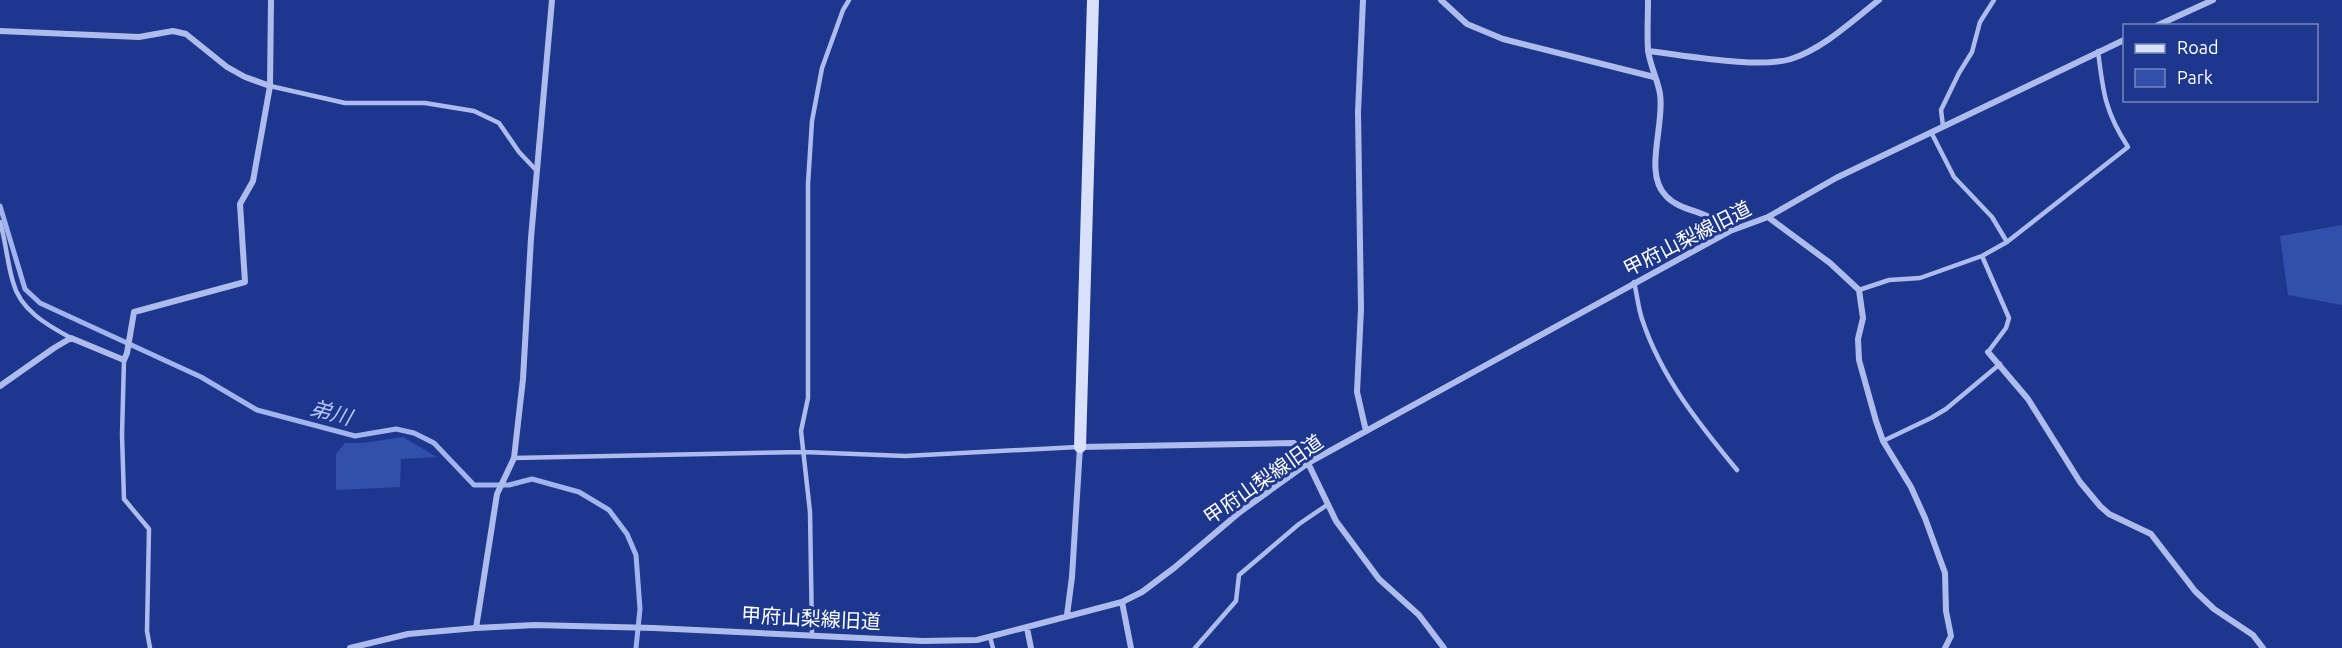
<svg xmlns="http://www.w3.org/2000/svg" width="2342" height="648" viewBox="0 0 2342 648" font-family="Ubuntu,'Noto Sans JP',sans-serif">
<style>
.green{fill:#324fac}
.lines{fill:none;stroke-linecap:round;stroke-linejoin:round}
.stream{stroke:#a1b4ee;stroke-width:5}
.lane{stroke:#adbced;stroke-width:4.5}
.street{stroke:#adbced;stroke-width:6}
.secondary{stroke:#d9e0f9;stroke-width:12}
.labels{text-anchor:middle;dominant-baseline:central;stroke-width:6;stroke-linejoin:round;paint-order:stroke}
.street-label{font-size:20px;fill:#fff;stroke:#1e378e}
.water-label{font-size:21px;font-style:italic;fill:#b9c7f4;stroke:#1e378e}
</style>
<rect width="100%" height="100%" fill="#1e378e"/>
<!-- green -->
<path class="green" d="M2342,225V305L2288,295L2280,236Z
M403,437L437,457L401,459L400,487L336,490V454L345,443H363Z"/>
<g class="lines">
<!-- stream -->
<path class="stream" d="M0,206L25,289L40,303L201,377L257,410L355,436L396,429L414,433L434,443L474,485H509L532,479L579,492L609,510L627,534L636,555L640,609L636,648"/>
<!-- lane -->
<path class="lane" d="M270,86L345,103H425L474,111L499,123L519,152L536,170
M1943,126L1941,110L1959,73L1972,52L1980,22L1994,0
M1931,132L1954,177L1992,217L2007,242
M0,222C6,242 7,262 13,282C20,310 47,325 71,338
M1982,256L2009,318L2006,328L1988,352
M1634,282C1637,294 1638,307 1642,319C1661,377 1699,424 1737,470
M1859,290L1889,280L1920,278L1982,256L2007,242L2128,147C2105,112 2103,92 2098,51
M124,360L122,435L124,499L149,529L147,631L150,648
M1883,441L1931,418L1946,409L2000,364
M514,458L804,452L905,456L1078,447
M812,634L810,512L801,431L808,398V184L812,121L822,68L843,10L849,0
M990,637L993,648
M1195,648L1236,601L1239,575L1299,524L1327,505"/>
<!-- street -->
<path class="street" d="M1363,0L1358,112L1361,309L1357,392L1366,431
M1441,0L1467,24L1503,39L1654,77
M1648,0C1648,17 1647,34 1648,50C1650,66 1658,80 1660,94C1665,125 1643,173 1666,196C1678,209 1697,210 1711,218C1718,221 1724,227 1730,231
M2156,26L2213,0
M0,31L139,37L173,31L186,34L227,67L245,77L270,86
M1648,51C1684,55 1759,69 1791,59C1824,48 1852,21 1879,0
M1768,217L1830,263L1859,290L1863,318L1858,339L1859,360L1876,421L1883,441L1911,487L1925,518L1945,573L1946,611L1951,636L1945,648
M1988,352L2028,399L2080,482L2100,506L2109,514L2151,534L2195,591L2214,609L2253,635L2263,648
M0,386L54,348L71,338L124,360L127,353L134,312L245,282L240,204L253,181L270,86L271,0
M1122,602L1131,648
M1067,615L1072,577L1080,447L1294,443L1308,463L1336,521L1379,579L1419,615L1444,648
M476,628L497,494L514,458L523,379L531,238L552,0
M1027,628L1031,648
M350,648L408,634L476,628L535,625L654,628L923,641L977,640L1122,602L1142,592L1174,568L1240,512L1308,463L1730,231L1768,217L1836,178L2124,40"/>
<!-- secondary -->
<path class="secondary" d="M1080,447L1093,0"/>
</g>
<g class="labels">
<!-- street labels -->
<g class="street-label">
<text transform="translate(1687 238) rotate(-27)">甲府山梨線旧道</text>
<text transform="translate(1263 479) rotate(-35)">甲府山梨線旧道</text>
<text transform="translate(811 618) rotate(3)">甲府山梨線旧道</text>
</g>
<!-- water labels -->
<g class="water-label">
<text transform="translate(331 412) rotate(15)">弟川</text>
</g>
</g>
<!-- legend -->
<rect x="2123" y="24" width="195" height="78" fill="#1e378e" stroke="#7887bb" stroke-width="1.5"/>
<rect x="2135" y="44" width="30" height="9" fill="#d9e0f9" stroke="#7887bb" stroke-width="1.5"/>
<text x="2177" y="54" font-size="18" fill="#ffffff">Road</text>
<rect x="2135" y="69" width="30" height="18" fill="#324fac" stroke="#7887bb" stroke-width="1.5"/>
<text x="2177" y="84" font-size="18" fill="#ffffff">Park</text>
</svg>
